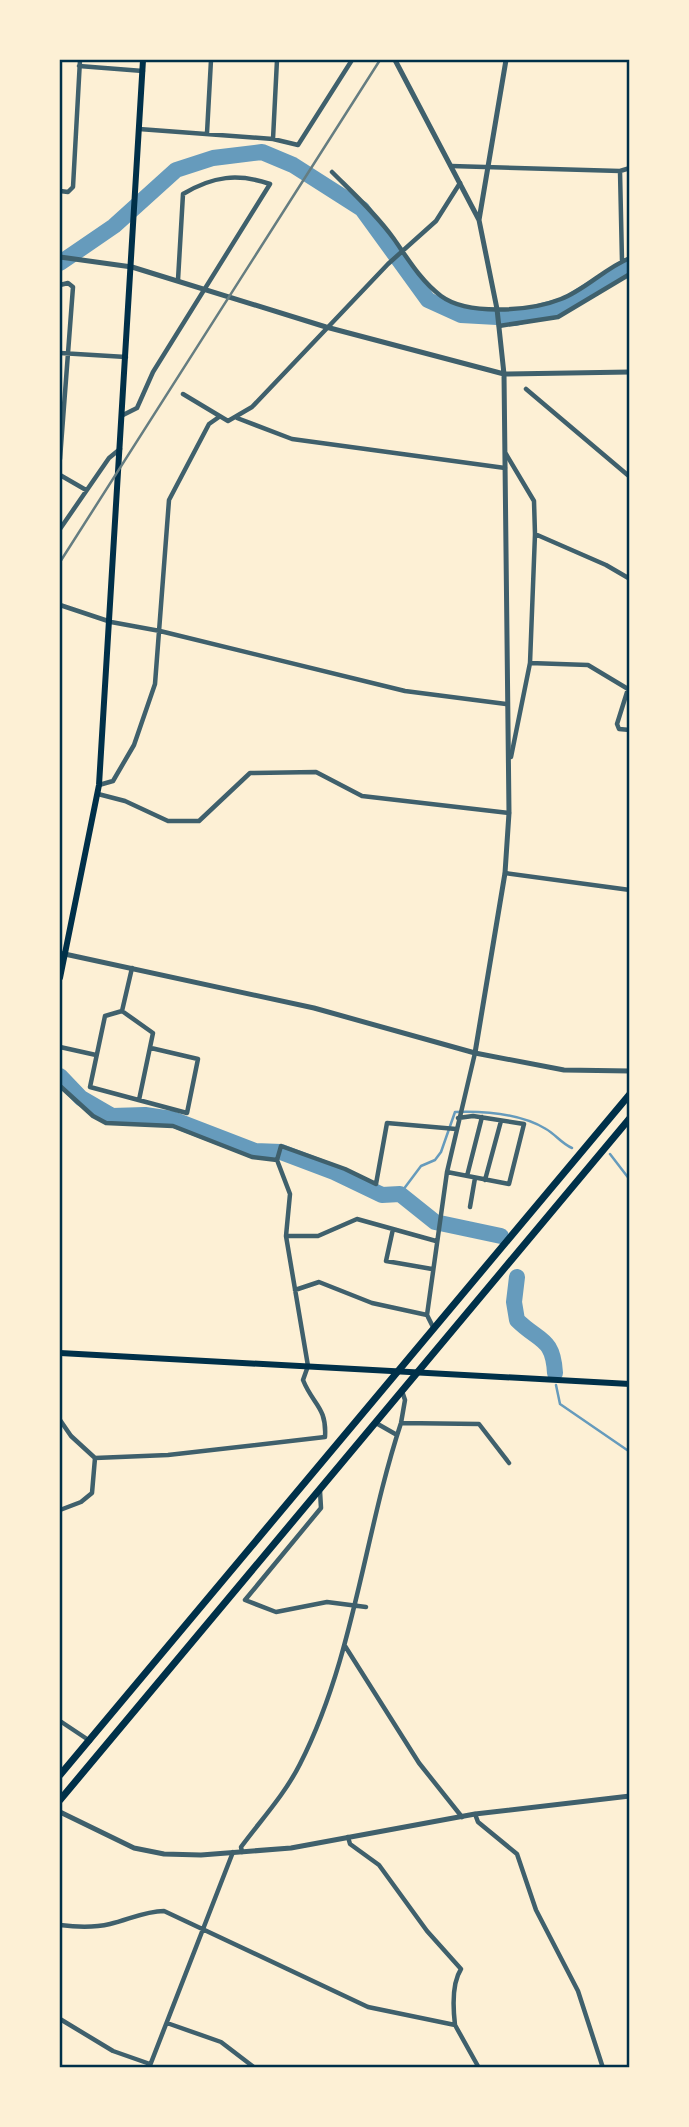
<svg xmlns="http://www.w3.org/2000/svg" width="689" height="2127" viewBox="0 0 689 2127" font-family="'Varela Round',sans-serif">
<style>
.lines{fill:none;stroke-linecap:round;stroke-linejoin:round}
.stream{stroke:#669bbc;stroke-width:2.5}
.river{stroke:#669bbc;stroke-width:16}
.minor{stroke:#3f606c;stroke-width:4.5}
.tertiary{stroke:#3f606c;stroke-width:5}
.secondary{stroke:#003049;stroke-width:6}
.trunk{stroke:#003049;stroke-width:7}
.rail{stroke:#657d81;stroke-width:2.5}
.neatline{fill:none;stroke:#003049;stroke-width:2.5}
</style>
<rect width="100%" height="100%" fill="#fdf0d5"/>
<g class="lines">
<!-- stream -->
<path class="stream" d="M610,1154L630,1180
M400,1194L421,1166L435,1160L441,1152L455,1112C484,1111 521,1114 546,1129C555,1134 562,1144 572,1148
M556,1385L560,1404L630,1452"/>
<!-- river -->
<path class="river" d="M60,263L114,226L176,170L213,158L262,152L293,165L362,209L428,300L461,315L515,318L565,305L630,265
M60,1076L81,1098L112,1116L145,1115L172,1119L255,1151L281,1152L334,1172L382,1195L400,1194L435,1222L501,1236
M517,1277L514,1302L517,1320C539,1342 553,1337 555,1373"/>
<!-- minor -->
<path class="minor" d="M79,66L143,71
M139,129L273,139L298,145L352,60
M207,133L211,60
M273,139L277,60
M451,166L620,171L630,168
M620,171L622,261
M332,172C353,193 376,214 394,239C408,259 421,281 441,296C468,316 531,311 561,299C585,290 605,268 630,258
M60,191L68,192L73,187L80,60
M60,285L68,283L73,287L60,459
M499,326L558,317L630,274
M60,353L126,357
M526,389L630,477
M183,394L228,421L252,407L388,264L436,221L460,183
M123,415L137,408L153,372L270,184C238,173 213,176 183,194L178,280
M237,418L292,439L505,468
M506,454L534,501L535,534L530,663L511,757
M60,475L86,490
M60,529L109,458L120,449
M535,534L606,565L630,579
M60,605L111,622L160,631L405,691L506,704
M530,663L588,665L628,689L617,724L619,729L630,730
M99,785L113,781L134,745L155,684L169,500L209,424L219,417
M98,794L125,801L168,821H199L250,773L316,772L362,796L509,813
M505,873L630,890
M122,1011L132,968
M60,1047L96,1055
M60,1086L93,1116L106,1123L173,1126L252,1157L277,1160L281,1146L345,1169L376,1184L387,1123L456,1129
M139,1100L153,1033L122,1011L105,1016L90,1087L187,1113L198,1059L151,1048
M447,1172L509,1184L524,1124L473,1116L458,1118
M467,1176L482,1117
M485,1180L501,1121
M470,1207L475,1178
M393,1229L386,1261L432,1269
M286,1236H318L357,1219L436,1241
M295,1290L319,1282L372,1303L427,1315
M433,1327L427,1315L447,1172L475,1053
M60,1420L71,1436L95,1458L168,1455L325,1437C327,1407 313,1405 303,1380L308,1366L286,1236L290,1194L277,1160
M376,1423L397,1435
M401,1423L479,1424L509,1463
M320,1491L321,1508L245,1600L276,1612L327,1602L366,1607
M60,1510L81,1502L92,1493L95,1458
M345,1646L419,1763L462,1817
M60,1721L90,1741
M475,1814L478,1822L517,1854L536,1910L578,1991L603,2068
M348,1837L350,1844L379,1865L427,1931L461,1969C452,1983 453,2008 455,2025
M242,1852L241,1847C261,1820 285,1794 300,1764C354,1658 364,1535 401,1423L405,1400L402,1391
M60,1925C76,1927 93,1928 110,1924C128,1920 145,1911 164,1911L368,2007L455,2025L479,2068
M60,2019L113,2051L150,2064
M167,2023L221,2042L255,2068
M149,2068L233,1852"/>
<!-- tertiary -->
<path class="tertiary" d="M395,60L479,220L497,309L504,374L509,813L505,873L475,1053
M479,220L506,60
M60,257L132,267L326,327L504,374L630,372
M60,953L314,1008L475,1053L564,1070L630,1071
M60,1812L134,1848L164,1854L201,1855L291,1848L475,1814L630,1796"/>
<!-- secondary -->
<path class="secondary" d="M60,978L99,785L143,60
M60,1353L630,1384"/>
<!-- trunk -->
<path class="trunk" d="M60,1775L630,1094
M60,1800L630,1118"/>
<!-- rail -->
<path class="rail" d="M60,562L380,60"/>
</g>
<!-- border -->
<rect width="689" height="2127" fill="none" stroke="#fdf0d5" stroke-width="122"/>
<rect x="61" y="61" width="567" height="2005" class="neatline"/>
</svg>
